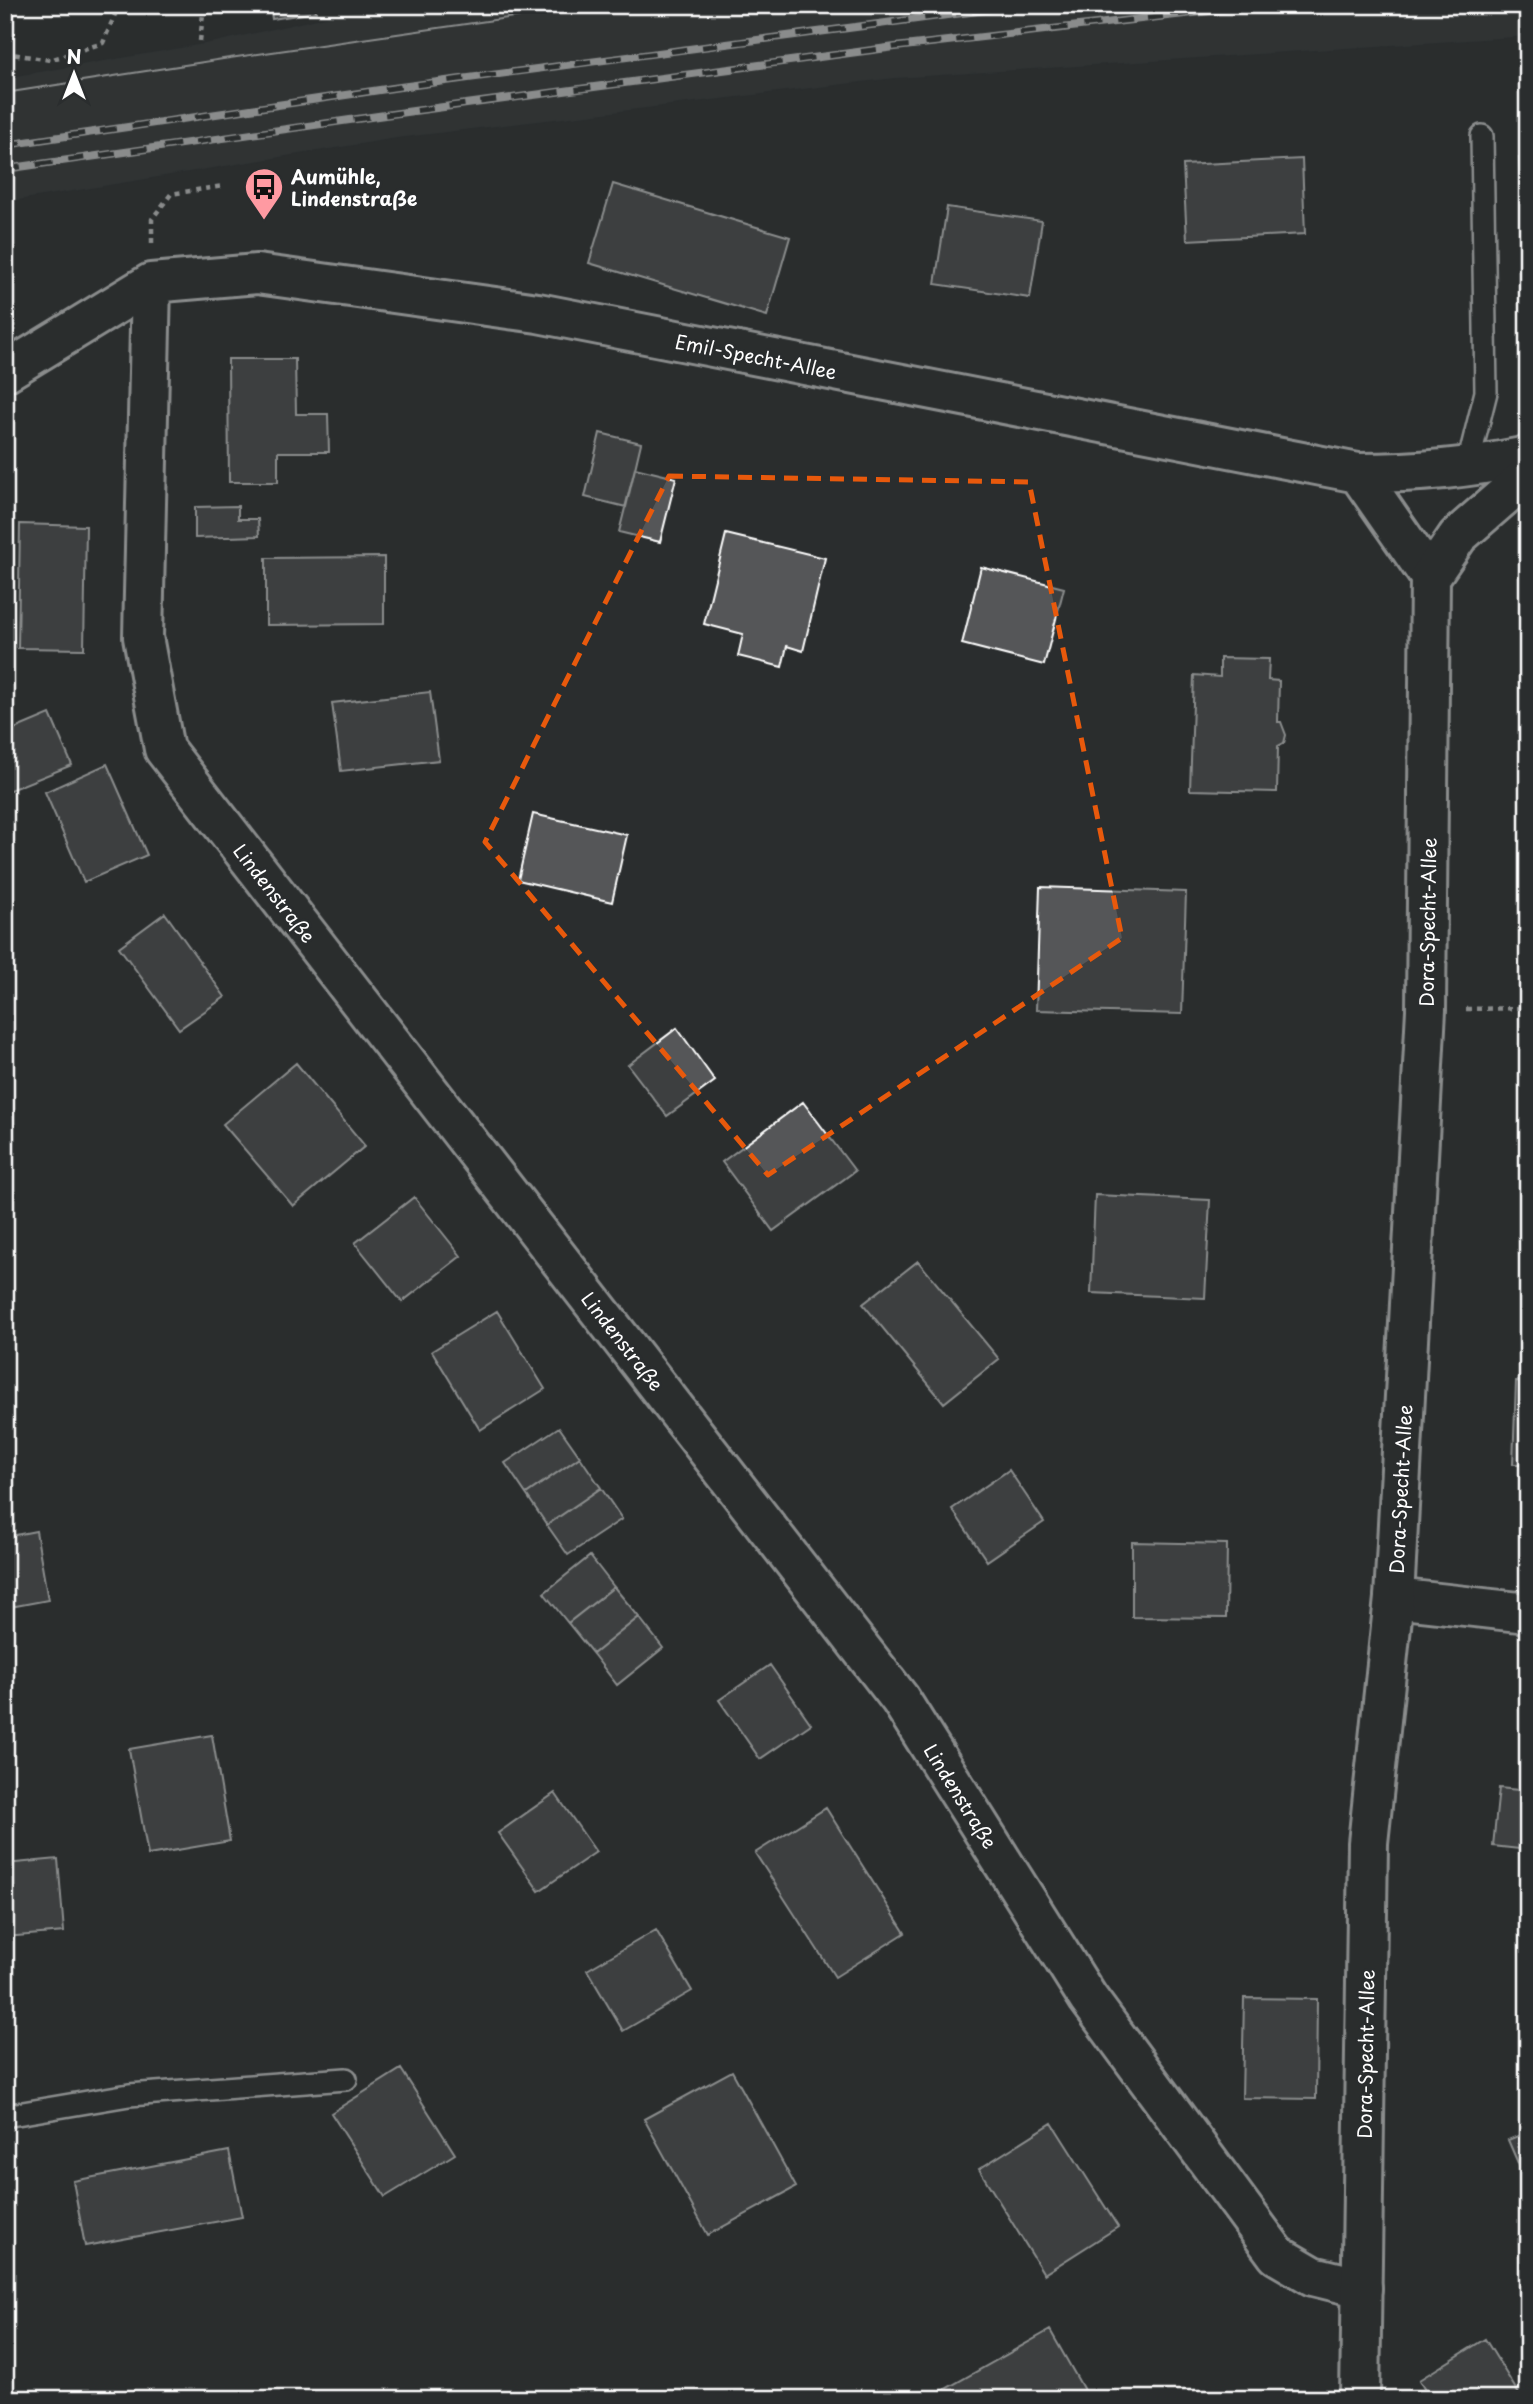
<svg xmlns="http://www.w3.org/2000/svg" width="1533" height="2404" viewBox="0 0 1533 2404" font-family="'Playpen Sans',sans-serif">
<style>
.built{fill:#373a3b}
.building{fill:#555758;stroke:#fff;stroke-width:2}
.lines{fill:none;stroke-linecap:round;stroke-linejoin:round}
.service-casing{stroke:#fff;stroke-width:26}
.minor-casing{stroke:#fff;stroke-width:44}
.tertiary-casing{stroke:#fff;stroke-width:44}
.path{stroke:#fff;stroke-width:4.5;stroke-dasharray:5 5;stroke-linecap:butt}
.service{stroke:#2a2d2e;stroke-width:21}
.minor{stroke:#2a2d2e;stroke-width:38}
.tertiary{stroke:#2a2d2e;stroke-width:38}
.tram{stroke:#fff;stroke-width:2}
.rail-casing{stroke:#fff;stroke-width:8}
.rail{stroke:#2a2d2e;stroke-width:5;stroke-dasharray:16;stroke-linecap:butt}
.marked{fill:none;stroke:#e8590c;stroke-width:5;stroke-dasharray:14 9;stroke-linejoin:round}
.labels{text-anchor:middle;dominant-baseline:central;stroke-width:5;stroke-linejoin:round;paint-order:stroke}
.poi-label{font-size:19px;font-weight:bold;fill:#fff;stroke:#2a2d2e;text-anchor:start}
.street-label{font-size:19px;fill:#fff;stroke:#2a2d2e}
</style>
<rect width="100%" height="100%" fill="#2a2d2e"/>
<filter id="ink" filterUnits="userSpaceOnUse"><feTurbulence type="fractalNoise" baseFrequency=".0143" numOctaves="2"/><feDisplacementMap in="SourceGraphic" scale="14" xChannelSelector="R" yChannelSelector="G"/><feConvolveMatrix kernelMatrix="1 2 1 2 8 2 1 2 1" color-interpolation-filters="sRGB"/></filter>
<g filter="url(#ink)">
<!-- built -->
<path class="built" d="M379,5H1528V36L894,78L396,138L5,202V78L216,42Z"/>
<!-- building -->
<path class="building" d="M270,5H315L316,12L272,19Z
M1519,158H1528V329Z
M1302,159L1305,234L1187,240L1183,165Z
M613,184L790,237L767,316L589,263Z
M947,207L1042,221L1030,298L935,284Z
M228,359H295L296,414H328L329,452H278V482H229Z
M600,433L641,443L626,507L585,497Z
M635,468L676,478L660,542L619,532Z
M238,506V519H258L259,536L195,538V507Z
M20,524L86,526L84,649L18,648Z
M726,534L825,558L803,651L787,646L782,667L738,656L743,634L704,624Z
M384,557V624L266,625V558Z
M981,567L1064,588L1044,665L962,644Z
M1220,658L1269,659L1268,680L1279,681L1278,722H1281L1286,735L1284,743L1278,746L1277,792L1190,790L1194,675L1220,677Z
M430,692L439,760L341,771L332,703Z
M50,714L72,765L5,792V733Z
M107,764L147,855L84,882L45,792Z
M533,814L627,835L612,902L518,880Z
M1040,887L1186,892L1182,1014L1036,1010Z
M165,913L225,997L179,1029L119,947Z
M677,1028L715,1081L667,1116L628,1065Z
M296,1063L365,1146L293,1206L223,1124Z
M803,1102L855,1171L773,1231L722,1162Z
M1095,1195L1210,1200L1205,1298L1091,1293Z
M414,1197L461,1256L402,1302L355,1243Z
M918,1261L999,1359L944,1403L863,1304Z
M497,1311L545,1389L480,1430L432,1351Z
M1516,1381L1528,1382V1464H1513Z
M559,1427L580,1457L526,1494L505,1463Z
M580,1457L601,1488L547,1525L526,1494Z
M1009,1470L1044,1522L987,1561L952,1509Z
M601,1488L622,1519L568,1555L547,1525Z
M36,1531L48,1600L5,1608V1537Z
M1132,1542L1227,1544L1226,1618L1132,1617Z
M590,1556L614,1587L568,1623L544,1593Z
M614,1587L639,1617L593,1654L568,1623Z
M639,1617L663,1648L617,1685L593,1654Z
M770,1665L811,1724L760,1759L719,1700Z
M212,1735L230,1841L148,1855L129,1749Z
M1499,1788L1528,1791V1850L1493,1846Z
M555,1793L596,1852L539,1891L498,1833Z
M826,1808L905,1933L835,1977L755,1853Z
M58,1859L64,1932L5,1937V1864Z
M656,1930L692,1991L623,2031L587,1970Z
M1244,1998L1317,1999L1316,2099L1242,2098Z
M401,2069L455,2154L385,2197L331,2113Z
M732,2071L796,2187L708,2235L644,2119Z
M1052,2123L1118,2227L1044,2274L979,2169Z
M1528,2132V2186L1508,2140Z
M229,2151L242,2217L85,2246L73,2181Z
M1050,2330L1089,2399H937L935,2395Z
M1485,2339L1522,2399H1430L1419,2380Z"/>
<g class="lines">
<!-- service casing -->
<g class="service-casing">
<path id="service" d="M1467,468L1486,392L1482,136
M5,2116L129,2095L346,2079"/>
</g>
<!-- minor casing -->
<g class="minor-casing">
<path id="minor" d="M151,283L143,637L164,749L900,1699L1088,1998L1277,2255L1313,2276L1362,2288
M5,372L151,283L257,274L538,313L1358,473C1420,473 1468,468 1528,456
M1358,473L1430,577
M1394,1598L1528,1613"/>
</g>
<!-- tertiary casing -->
<g class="tertiary-casing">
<path id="tertiary" d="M1360,2399L1368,1843L1394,1598L1426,1010L1430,577L1458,536L1528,475"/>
</g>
<!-- path -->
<path class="path" d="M200,41L204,5
M5,53L50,60L103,43L119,5
M152,243V219L171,194L223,186
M1466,1009L1528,1008"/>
<!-- service -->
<use href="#service" class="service"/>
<!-- minor -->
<use href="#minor" class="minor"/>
<!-- tertiary -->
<use href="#tertiary" class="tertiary"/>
<!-- tram -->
<path class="tram" d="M5,93L223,59L598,5"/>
<!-- rail casing -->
<g class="rail-casing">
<path id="rail" d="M5,145L400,87L1023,5
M5,169L406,112L895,47L1263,5"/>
</g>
<!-- rail -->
<use href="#rail" class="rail"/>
</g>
</g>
<!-- marked area -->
<path d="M0 0H1533V2404H0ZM669,476L1029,482L1122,938L768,1175L485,842Z" fill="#2a2d2e" fill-opacity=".55" fill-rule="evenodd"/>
<path class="marked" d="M669,476L1029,482L1122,938L768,1175L485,842Z"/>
<!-- icons -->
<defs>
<g id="bus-pin" transform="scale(2.0125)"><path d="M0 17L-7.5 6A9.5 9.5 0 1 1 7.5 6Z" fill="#ff9aa2" stroke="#2a2d2e"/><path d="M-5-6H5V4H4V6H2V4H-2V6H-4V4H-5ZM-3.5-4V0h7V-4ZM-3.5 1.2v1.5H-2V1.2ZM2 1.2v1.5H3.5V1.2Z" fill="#111"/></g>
</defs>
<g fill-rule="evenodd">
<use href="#bus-pin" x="264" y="187"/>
</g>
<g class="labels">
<!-- poi labels -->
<g class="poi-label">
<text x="291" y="176">Aumühle,<tspan x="291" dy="22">Lindenstraße</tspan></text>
</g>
<!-- street labels -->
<g class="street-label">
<text transform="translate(756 356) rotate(11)">Emil-Specht-Allee</text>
<text transform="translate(275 893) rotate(52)">Lindenstraße</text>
<text transform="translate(1427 922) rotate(-89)">Dora-Specht-Allee</text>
<text transform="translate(623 1341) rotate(52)">Lindenstraße</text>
<text transform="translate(1400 1489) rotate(-87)">Dora-Specht-Allee</text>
<text transform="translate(961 1796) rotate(58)">Lindenstraße</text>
<text transform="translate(1365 2054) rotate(-89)">Dora-Specht-Allee</text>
</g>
</g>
<!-- margin -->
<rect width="1533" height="2404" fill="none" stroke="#2a2d2e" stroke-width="28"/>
<rect x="14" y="14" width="1505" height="2376" fill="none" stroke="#fff" stroke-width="2.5" filter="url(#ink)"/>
<!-- north arrow -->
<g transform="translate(74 74)" stroke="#2a2d2e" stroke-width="5" paint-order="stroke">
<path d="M0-5L12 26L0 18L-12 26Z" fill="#ffffff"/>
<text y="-10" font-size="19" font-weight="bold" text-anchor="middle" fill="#ffffff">N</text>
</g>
</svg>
